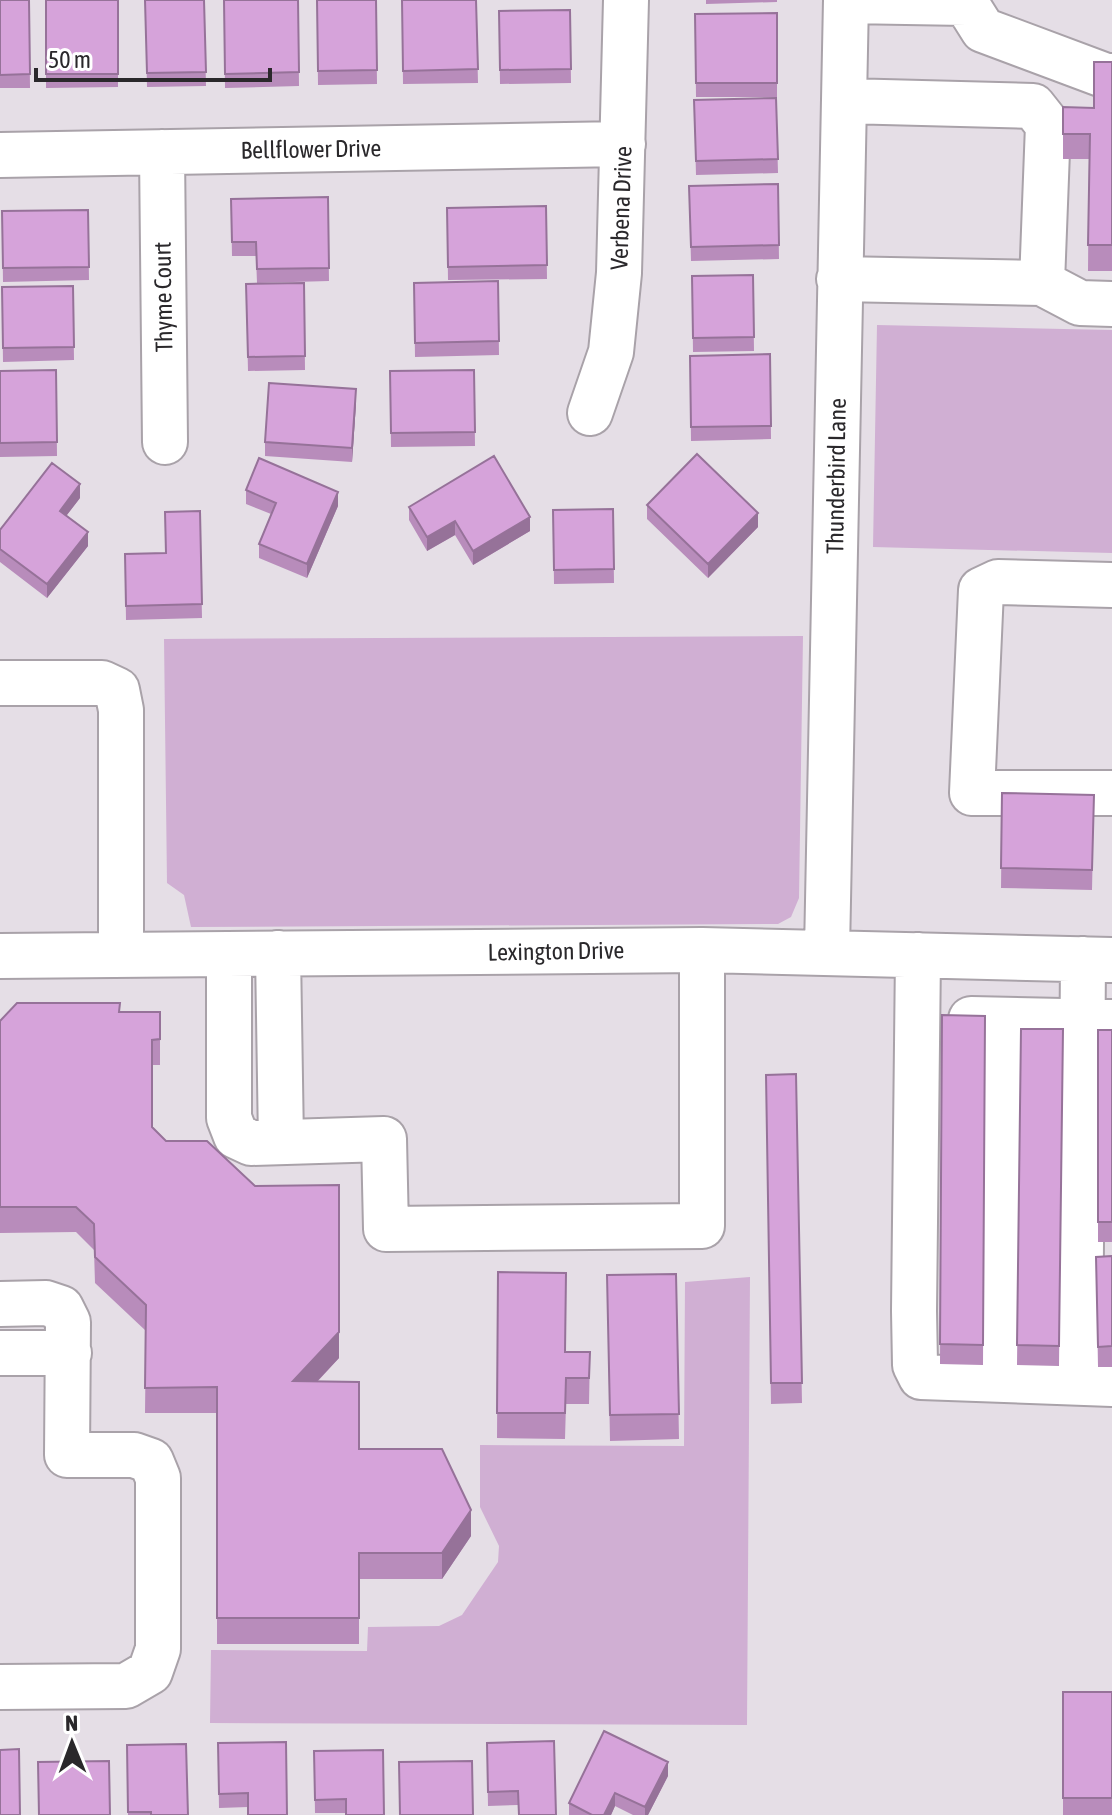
<svg xmlns="http://www.w3.org/2000/svg" width="1112" height="1815" viewBox="0 0 1112 1815" font-family="'Asap Condensed',sans-serif">
<style>
.green{fill:#d0afd3}
.lines{fill:none;stroke-linecap:round;stroke-linejoin:round}
.minor-casing{stroke:#a9a2a9;stroke-width:48}
.minor{stroke:#fff;stroke-width:44}
.wall{fill:#b88cbb}
.shaded-wall{fill:#967299}
.building{fill:#d6a3da;stroke:#967299;stroke-width:2}
.labels{text-anchor:middle;dominant-baseline:central;stroke-width:6;stroke-linejoin:round;paint-order:stroke}
.street-label{font-size:24px;fill:#2a282b;stroke:#fff}
</style>
<rect width="100%" height="100%" fill="#e5dee6"/>
<!-- green -->
<path class="green" d="M877,325L1112,330V553L873,547Z
M803,636L799,898L791,917L778,924L191,927L184,895L167,883L164,639Z
M750,1277L747,1725L210,1723L211,1650L367,1651L368,1627L439,1626L462,1615L498,1562L499,1546L480,1507V1445L684,1446L685,1282Z"/>
<g class="lines">
<!-- minor casing -->
<g class="minor-casing">
<path id="minor" d="M846,1L966,3V0
M966,3L983,30L1106,76H1112
M845,101L1033,106L1048,125L1042,283
M162,152L165,442
M0,155L623,144
M839,279L1042,283L1080,303L1112,304
M590,413L611,352L619,273L626,0
M1112,585L998,582L981,590L972,793H1112
M0,683H102L117,690L121,710V955
M827,951L846,0
M278,953L281,1142
M229,954V1118L236,1136L251,1143L384,1139L386,1229L702,1226V950
M918,955L914,1311L915,1365L921,1377L1112,1384
M0,956L702,950L1112,960
M971,1019L1111,1022
M999,1020L1001,1380
M0,1304L46,1303L61,1308L68,1322L67,1455H134L151,1461L158,1478V1649L150,1672L126,1686L0,1687
M0,1353H69
M1080,1383L1083,959"/>
</g>
<!-- minor -->
<use href="#minor" class="minor"/>
</g>
<!-- wall -->
<path class="wall" d="M0,0H29L30,88H0Z
M46,0H118V87L46,88Z
M145,0H204L206,86L147,87Z
M224,0H298L299,86L225,88Z
M317,0H376L377,84L318,85Z
M402,0H476L478,83L403,84Z
M706,0H777V2L706,4Z
M570,10L571,83L500,84L499,11Z
M777,13V97H696L695,14Z
M1112,62V271H1088L1089,159H1063V107L1094,108Z
M776,98L778,173L696,175L694,100Z
M778,184L779,259L691,261L689,186Z
M328,197L329,281L257,283L256,256H232L231,199Z
M546,206L547,279L448,280L447,208Z
M88,210L89,280L3,282L2,211Z
M753,275L754,351L693,352L692,276Z
M498,281L499,355L415,357L414,283Z
M304,283L305,370L248,371L246,284Z
M73,286L74,360L3,362L2,287Z
M770,354L771,439L691,441L690,356Z
M56,370L57,456L0,457V371Z
M474,370L475,446L391,447L390,371Z
M356,403L352,462L265,456V442Z
M246,490L338,506L307,578L259,558V544L271,514L246,504Z
M80,498L66,516L88,546L47,598L0,562V530Z
M647,505L758,527L708,578L647,519Z
M409,507L530,531L473,565L455,535L427,551L409,520Z
M613,509L614,583L554,584L553,510Z
M200,511L202,618L126,620L125,554L166,553Z
M1002,793L1094,795L1092,890L1001,888Z
M120,1012H160V1065H152V1127L339,1358L317,1382L359,1449L471,1536L442,1579H359V1644H217V1413H145L146,1331L95,1283L94,1250L76,1232L0,1233V1021Z
M942,1015L985,1016L983,1365L940,1364Z
M1021,1029H1063L1059,1366L1017,1365Z
M1098,1030H1112V1242H1098Z
M796,1074L802,1403L771,1404L766,1075Z
M1112,1256V1367H1098L1096,1257Z
M498,1272L565,1352H590L589,1404H566L565,1439L497,1438Z
M676,1274L679,1439L610,1441L607,1275Z
M1063,1692H1112V1815H1063Z
M554,1741L518,1805L488,1806L487,1743Z
M218,1743L287,1815L248,1807L219,1808Z
M127,1745L188,1815H128Z
M383,1750L346,1813H315L314,1751Z
M668,1776L648,1815H633L615,1806L611,1815H569V1803Z"/>
<!-- shaded-wall -->
<path class="shaded-wall" d="M356,389V403L352,462V448Z
M80,484V498L60,524V511Z
M338,492V506L307,578V564Z
M758,513V527L708,578V564Z
M530,517V531L473,565V551Z
M455,521V535L427,551V537Z
M88,532V546L47,598V584Z
M339,1332V1358L293,1407V1381Z
M471,1510V1536L442,1579V1553Z
M668,1762V1776L648,1815H645V1807Z
M615,1793V1806L611,1815H604Z"/>
<!-- building -->
<path class="building" d="M0,0H29L30,74L0,75Z
M46,0H118V74H46Z
M145,0H204L206,72L147,73Z
M224,0H298L299,72L225,74Z
M317,0H376L377,70L318,71Z
M402,0H476L478,69L403,71Z
M570,10L571,69L500,70L499,11Z
M777,13V83H696L695,14Z
M1094,62H1112V245H1088L1090,134H1063V107L1094,108Z
M776,98L778,159L696,161L694,100Z
M778,184L779,245L691,247L689,186Z
M328,197L329,268L257,269L256,242H232L231,199Z
M546,206L547,265L448,267L447,208Z
M88,210L89,267L3,268L2,211Z
M753,275L754,337L693,338L692,276Z
M498,281L499,341L415,343L414,283Z
M304,283L305,356L248,357L246,284Z
M73,286L74,347L3,348L2,287Z
M770,354L771,426L691,427L690,356Z
M56,370L57,442L0,443V371Z
M474,370L475,432L391,433L390,371Z
M269,383L356,389L352,448L265,442Z
M697,454L758,513L708,564L647,505Z
M494,456L530,517L473,551L455,521L427,537L409,507Z
M259,458L338,492L307,564L259,544L276,503L246,490Z
M52,463L80,484L60,511L88,532L47,584L0,549V530Z
M613,509L614,569L554,570L553,510Z
M200,511L202,604L126,606L125,554L166,553L165,512Z
M1002,793L1094,795L1092,870L1001,868Z
M17,1003H120L119,1012H160V1039L152,1040V1127L166,1141H207L255,1186L339,1185V1332L293,1381L359,1382V1449H442L471,1510L442,1553H359V1618H217V1387L145,1388L146,1305L95,1257L94,1224L76,1207H0V1021Z
M942,1015L985,1016L983,1345L940,1344Z
M1021,1029H1063L1059,1346L1017,1345Z
M1098,1030H1112V1222H1098Z
M796,1074L802,1383H771L766,1075Z
M1112,1256V1346L1098,1347L1096,1257Z
M498,1272L566,1273L565,1352H590L589,1378H566L565,1413H497Z
M676,1274L679,1414L610,1415L607,1275Z
M1063,1692H1112V1798H1063Z
M604,1731L668,1762L645,1807L615,1793L604,1815H592L569,1803Z
M554,1741L556,1815H519L518,1791L488,1792L487,1743Z
M286,1742L287,1815H248V1793L219,1794L218,1743Z
M186,1744L188,1815H151V1812H128L127,1745Z
M19,1749L20,1815H0V1750Z
M383,1750L384,1815H346V1799L315,1800L314,1751Z
M109,1761L110,1815H39L38,1762Z
M472,1761L473,1815H400L399,1762Z"/>
<g class="labels">
<!-- street labels -->
<g class="street-label">
<text transform="translate(311 149) rotate(-1)">Bellflower Drive</text>
<text transform="translate(621 208) rotate(-88)">Verbena Drive</text>
<text transform="translate(163 297) rotate(-91)">Thyme Court</text>
<text transform="translate(836 476) rotate(-89)">Thunderbird Lane</text>
<text transform="translate(556 951) rotate(-1)">Lexington Drive</text>
</g>
</g>
<!-- north arrow -->
<g transform="translate(72 1743) rotate(359)" stroke="#ffffff" stroke-width="6" paint-order="stroke">
<path d="M0-6L14 30L0 20L-14 30Z" fill="#2a282b"/>
<text y="-12" font-size="22" font-weight="bold" text-anchor="middle" fill="#2a282b">N</text>
</g>
<!-- scale -->
<path d="M36 68v12h234v-12" fill="none" stroke="#2a282b" stroke-width="4"/>
<text x="48" y="68" font-size="24" fill="#2a282b" stroke="#ffffff" stroke-width="6" paint-order="stroke">50 m</text>
</svg>
